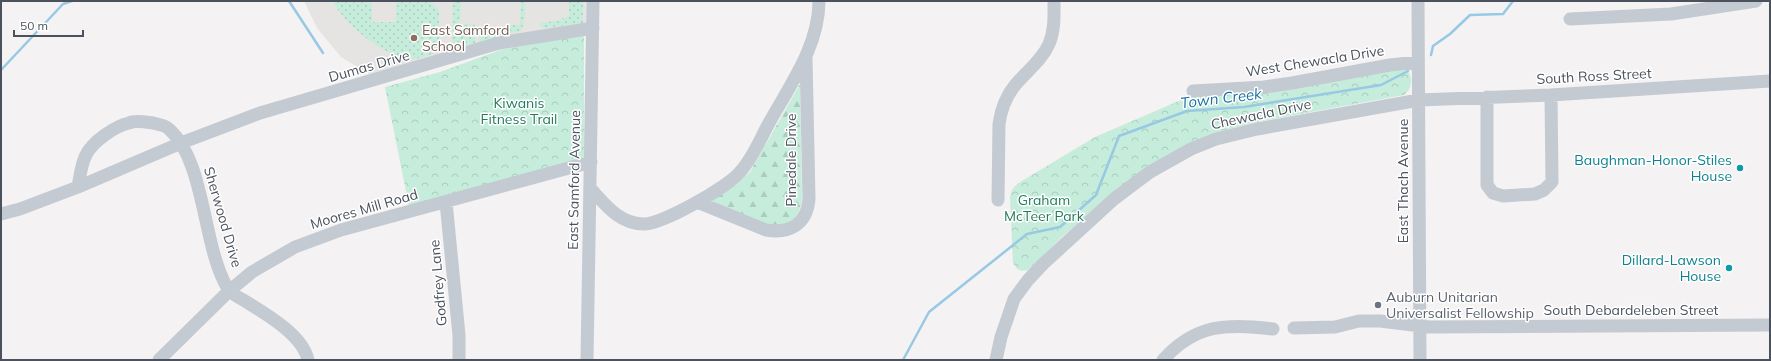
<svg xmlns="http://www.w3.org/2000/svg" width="1771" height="361" viewBox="0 0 1771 361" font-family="Mulish,sans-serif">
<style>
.education{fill:#e5e4e3}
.grass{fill:url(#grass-dots)}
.forest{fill:url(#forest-firs)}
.park{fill:url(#park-crowns)}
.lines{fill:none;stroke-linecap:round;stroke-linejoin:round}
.stream{stroke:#97c9e5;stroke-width:2.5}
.minor{stroke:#c4cad2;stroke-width:13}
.education-dot{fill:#8d6e63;stroke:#fff;stroke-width:1.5}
.culture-dot{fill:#0f9aa8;stroke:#fff;stroke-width:1.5}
.worship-dot{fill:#6b7280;stroke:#fff;stroke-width:1.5}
.labels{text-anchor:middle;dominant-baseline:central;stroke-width:3;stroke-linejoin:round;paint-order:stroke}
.education-label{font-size:14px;fill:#785e54;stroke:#fff;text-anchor:start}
.street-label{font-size:14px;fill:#4b525e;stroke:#fff}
.park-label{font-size:14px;fill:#217a5b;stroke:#fff}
.culture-label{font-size:14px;fill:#0d838f;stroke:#fff;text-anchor:end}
.worship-label{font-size:14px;fill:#5b616d;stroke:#fff;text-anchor:start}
.water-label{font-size:15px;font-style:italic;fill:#1a71a2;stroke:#fff}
</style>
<defs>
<pattern id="grass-dots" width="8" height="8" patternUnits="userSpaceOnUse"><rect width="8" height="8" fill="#c6ecdb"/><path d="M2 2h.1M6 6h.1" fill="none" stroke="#acccbe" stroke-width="1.8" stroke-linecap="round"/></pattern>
<pattern id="forest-firs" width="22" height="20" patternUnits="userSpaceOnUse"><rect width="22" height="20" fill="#c6ecdb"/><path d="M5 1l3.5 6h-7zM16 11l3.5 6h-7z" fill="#acccbe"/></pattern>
<pattern id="park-crowns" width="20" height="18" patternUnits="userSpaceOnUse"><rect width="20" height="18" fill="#c6ecdb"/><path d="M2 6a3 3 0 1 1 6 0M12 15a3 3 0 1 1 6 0" fill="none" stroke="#acccbe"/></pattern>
</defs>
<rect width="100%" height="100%" fill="#f4f2f2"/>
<!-- education -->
<path class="education" d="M304,1H586V26L411,68L369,74L341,57L317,28Z"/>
<!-- grass -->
<path class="grass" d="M333,1H366L372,4V22H396V1H430L439,10V50L436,53C429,55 420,59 412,59C386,58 343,24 333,1Z
M453,1H461L460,24L475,25V43L458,49L453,44L452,40Z
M521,1H525C525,12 527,23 519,32L505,34L506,25H520Z
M569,1H583V23L545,28L540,26V23L562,20V18L569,17Z
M480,28H501V36L479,42Z"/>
<!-- forest -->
<path class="forest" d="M800,84L802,199C801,212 793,225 778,227C762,228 721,207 705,201L736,185L750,172Z"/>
<!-- park -->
<path class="park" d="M584,35V159L409,206L385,87L440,72L503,49Z
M1403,67C1414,73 1413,89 1404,95L1257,122L1214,133L1141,171L1063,236L1028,270C1020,272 1017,270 1013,263L1010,197L1012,190L1017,184L1095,137L1188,97Z"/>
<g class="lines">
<!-- stream -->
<path class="stream" d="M289,1L323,53
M1431,55L1433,46L1450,34L1470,15L1503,14L1513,1
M1,70L63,4L72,1
M903,360L929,312L1027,234L1060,227L1096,195L1119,136L1187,111L1244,107L1381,85L1408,71"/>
<!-- minor -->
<path class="minor" d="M1418,1L1420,360
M1570,19L1671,14L1756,1
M1193,91L1264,87L1292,83L1390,65L1418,62
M1487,97V185L1493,193L1503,196L1535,194L1544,190L1552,182L1551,95
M78,187L181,143L260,113L499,43L593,28
M590,188C605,204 618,223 643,224C661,225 728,187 740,172C753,158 760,139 769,123C790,85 819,46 819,1
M998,200L999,124C1001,109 1006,96 1016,84C1027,71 1042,60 1049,44C1055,30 1054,15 1054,1
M446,202L459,335V360
M697,202L766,230C790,234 807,224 809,199L806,58
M1,214L20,209L78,187C80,177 81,164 86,155C92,142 115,126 129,123C136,120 145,122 153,123C158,124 165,125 169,129C206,162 202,246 228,289C231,294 240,298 245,301C266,314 303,335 308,360
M1294,328L1335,327L1359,321H1380L1429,327L1770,325
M159,360L229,291L252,272L295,247L341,230L591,162
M587,360L593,1
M996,360L1001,337L1014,299L1028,280L1043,264L1114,199L1150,172L1191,149L1216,139L1257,129L1419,100L1551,95L1770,81
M1163,360C1195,324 1227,323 1273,329"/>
</g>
<!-- markers -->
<circle class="education-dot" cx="414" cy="38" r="4"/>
<g class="culture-dot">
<circle cx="1740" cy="168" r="4"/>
<circle cx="1729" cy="268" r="4"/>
</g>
<circle class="worship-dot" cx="1378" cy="305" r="4"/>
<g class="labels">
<!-- education labels -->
<g class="education-label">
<text x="422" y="30">East Samford<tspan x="422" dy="16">School</tspan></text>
</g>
<!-- street labels -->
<g class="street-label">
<text transform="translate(1315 61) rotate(-9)">West Chewacla Drive</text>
<text transform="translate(369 66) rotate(-16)">Dumas Drive</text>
<text transform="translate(1594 76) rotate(-3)">South Ross Street</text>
<text transform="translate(1261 114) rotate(-12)">Chewacla Drive</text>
<text transform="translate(791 160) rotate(-90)">Pinedale Drive</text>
<text transform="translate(574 180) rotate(-89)">East Samford Avenue</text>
<text transform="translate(1403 181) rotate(-90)">East Thach Avenue</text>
<text transform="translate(364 209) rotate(-16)">Moores Mill Road</text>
<text transform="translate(223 217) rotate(74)">Sherwood Drive</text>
<text transform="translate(438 283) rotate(-95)">Godfrey Lane</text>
<text x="1631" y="310">South Debardeleben Street</text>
</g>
<!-- park labels -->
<g class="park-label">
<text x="519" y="103">Kiwanis<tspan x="519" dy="16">Fitness Trail</tspan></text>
<text x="1044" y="200">Graham<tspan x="1044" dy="16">McTeer Park</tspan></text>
</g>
<!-- culture labels -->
<g class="culture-label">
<text x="1732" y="160">Baughman-Honor-Stiles<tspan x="1732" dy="16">House</tspan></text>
<text x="1721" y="260">Dillard-Lawson<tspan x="1721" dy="16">House</tspan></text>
</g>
<!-- worship labels -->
<g class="worship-label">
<text x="1386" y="297">Auburn Unitarian<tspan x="1386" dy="16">Universalist Fellowship</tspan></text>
</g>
<!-- water labels -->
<g class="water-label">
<text transform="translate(1221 98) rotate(-7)">Town Creek</text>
</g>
</g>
<!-- border -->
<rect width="1771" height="361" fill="none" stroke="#4b525e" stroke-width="4"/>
<!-- scale -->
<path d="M14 30v6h69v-6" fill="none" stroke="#4b525e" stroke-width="2"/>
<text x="20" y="30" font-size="12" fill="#4b525e" stroke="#ffffff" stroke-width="3" paint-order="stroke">50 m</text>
</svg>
